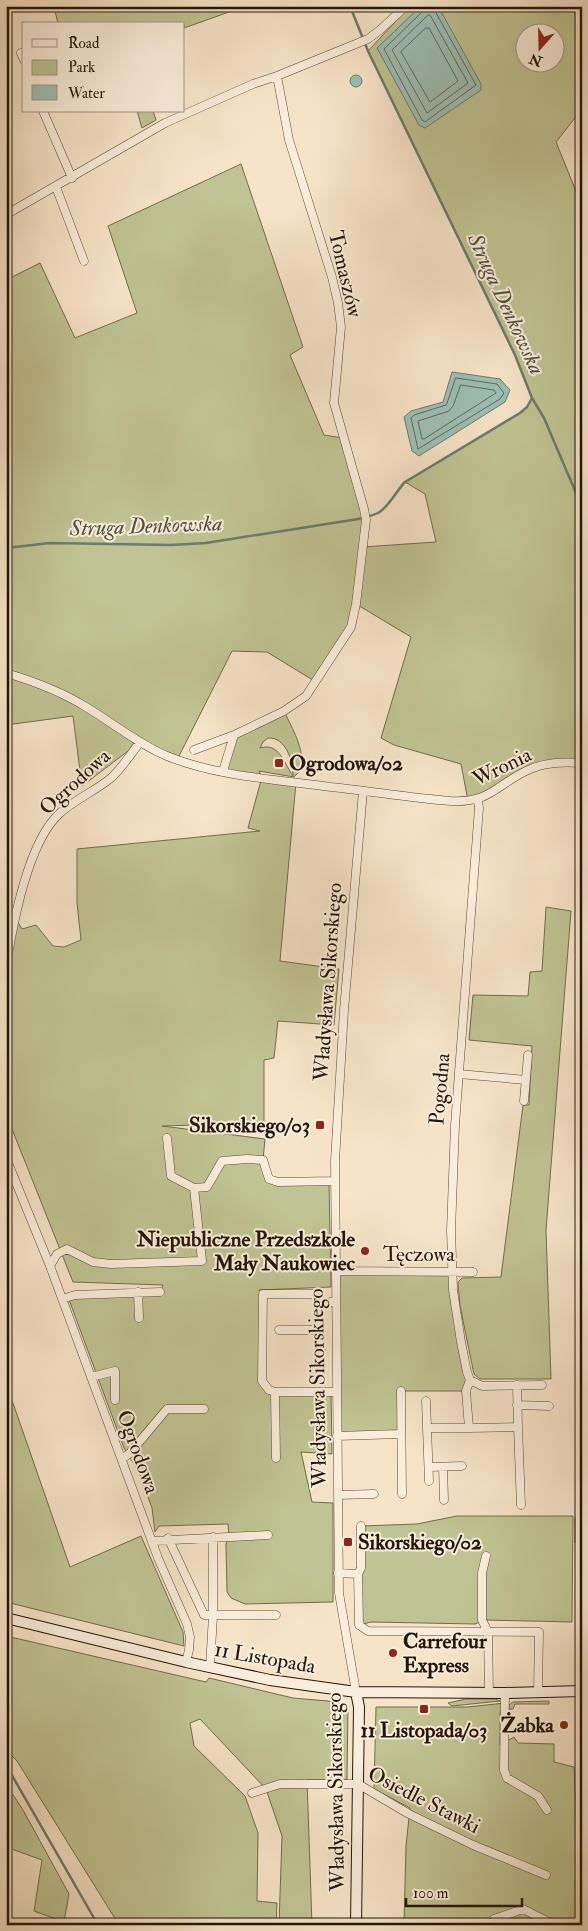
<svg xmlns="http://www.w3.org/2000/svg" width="588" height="1931" viewBox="0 0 588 1931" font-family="'IM FELL Double Pica',serif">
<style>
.green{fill:#c0c393;stroke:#726c4e;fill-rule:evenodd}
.water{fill:#9dbfb5;stroke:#6c7b71}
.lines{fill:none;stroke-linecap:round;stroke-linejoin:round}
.shore{stroke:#606a60;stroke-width:1}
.stream{stroke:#6c7b71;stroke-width:2.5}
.street-casing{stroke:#584a3a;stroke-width:9}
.secondary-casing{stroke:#23160a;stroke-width:12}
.street{stroke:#faeddb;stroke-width:8}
.secondary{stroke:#faeddb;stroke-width:10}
.poi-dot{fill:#8f2418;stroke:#faeddb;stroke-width:2}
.labels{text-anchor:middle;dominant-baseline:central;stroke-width:4;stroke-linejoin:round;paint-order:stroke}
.street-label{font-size:21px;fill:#23160a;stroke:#faeddb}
.poi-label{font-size:21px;font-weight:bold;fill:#23160a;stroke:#faeddb;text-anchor:start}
.water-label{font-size:22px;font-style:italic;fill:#4e5146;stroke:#faeddb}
</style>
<rect width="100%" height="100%" fill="#f7e4c8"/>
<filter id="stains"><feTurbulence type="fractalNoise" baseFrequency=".004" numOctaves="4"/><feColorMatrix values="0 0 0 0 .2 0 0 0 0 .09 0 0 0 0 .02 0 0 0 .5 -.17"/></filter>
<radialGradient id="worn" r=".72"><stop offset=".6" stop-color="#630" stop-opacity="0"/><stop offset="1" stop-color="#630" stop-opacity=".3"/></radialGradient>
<!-- green -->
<path class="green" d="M54,6H246L184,28V24H58Z
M410,6H582V109L556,142L582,206V763L535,768L468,801L461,764L394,745L381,738L411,637L356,604L351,627L316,682L267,652L232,651L177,760L140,742L82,786L73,716L6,725V341L12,339L6,315V280L40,263L75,338L137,313L108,226L241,164L303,347L290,355L324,435L343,438L364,509L362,547L436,542L425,494L405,482L520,413L527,407L532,398L515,355L368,51ZM526,32H556V62H526Z
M137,111H153L156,120L142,128Z
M284,711C293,730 304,748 302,769L294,777L259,771L262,777L296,782L280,961L339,969L334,1025L278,1021L274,1058L264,1060V1123L162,1126L265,1139L263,1160L269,1179L329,1181L331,1287L259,1290L271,1293L263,1294L262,1381L269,1390L331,1392L332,1454L301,1452L312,1502L333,1503V1602L245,1604L231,1598L227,1592L226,1544L229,1537L228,1524L159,1526L155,1532L152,1508L139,1472L124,1448L68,1297L160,1292L163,1285L73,1282L6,1114V902L22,929L36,925L53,946L64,947L81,940L77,903V849L260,831L248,828L262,777L223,771L234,735ZM268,738C286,737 293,761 293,776C284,763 279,742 260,748L263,742Z
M546,907L571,911L546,1230L551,1379H480L474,1374L460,1306L458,1282L462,1278L501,1277L523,1105H529L532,1046L469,1040L473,995L528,996L530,972L542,971Z
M336,1271H451L467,1372L466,1391H401L400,1434L337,1436Z
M6,1383L70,1567L141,1536L183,1632L184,1646L6,1602Z
M457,1516H573L572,1622L485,1620L475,1624L371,1622L359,1625L361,1526L417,1524Z
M575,1518H582V1543H575Z
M6,1636L206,1682L209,1678L293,1698L328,1701L348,1705L347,1780H307L312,1925H279L282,1836L266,1789L200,1719L190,1723L194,1746L245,1796L258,1833L257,1901L277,1903L276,1925H119L17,1761L6,1750Z
M466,1699H496L500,1701L452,1706L448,1703Z
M549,1701V1704H515L513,1709H509V1705L513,1702Z
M505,1703L500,1713V1745L514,1737L518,1743L554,1744V1762L574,1767L580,1893H582V1925H404L406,1846L410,1808L374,1789L376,1707H467Z
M6,1784L23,1810L69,1894L64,1922L34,1911L42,1860L6,1847Z"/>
<!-- water -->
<path class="water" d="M421,6H438L481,84V90L425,128L419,125L377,48Z
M350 81a6 6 0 1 1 12 0a6 6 0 1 1-12 0Z
M452,372L500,379L510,390L505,402L419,456L412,451L404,417L411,411L443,402Z"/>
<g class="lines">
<!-- shore -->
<path class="shore" d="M424,6L422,12L384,49L422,120L425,122L476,85L435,11L434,6
M430,15L468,83L427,113L392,50L427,16Z
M426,28H429L458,81L430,102L401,52Z
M456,378L497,384L504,393L500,399L418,449L411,418L414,415L446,405Z
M461,385L494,390L496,393L424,439H422L418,421L449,411L453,406Z"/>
<!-- stream -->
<path class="stream" d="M532,398L544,418L576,493L582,503
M6,548L50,543L171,545L206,543L358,519C365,517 372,516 378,513C388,508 397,490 405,482L520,413L527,407L532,398L515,355L368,51L350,6
M6,1765L98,1925"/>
<!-- street casing -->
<g class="street-casing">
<path id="street" d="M21,53L24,60
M43,111L72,178
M56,187L84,261
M7,214L165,123L253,84L277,76L368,39L380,30L406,6
M6,673C33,681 62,692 86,707C113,723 138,744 167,756C215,776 279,780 331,787C371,791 411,798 451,801C490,803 495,786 526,771C544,762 562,762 582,763
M194,750L234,735
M223,771L234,735L284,711L306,696L351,627L356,604L366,520L364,509L334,403L341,327L338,303L332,277L289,140L277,76
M478,800L479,808L455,1125L451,1230L453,1290L461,1342L467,1372L470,1380L466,1391L469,1428L518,1427L521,1505
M6,966C13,924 28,841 60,813C76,799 95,791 111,778C122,768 131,754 140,742
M459,1074L526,1080
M524,1101L528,1055
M167,1138L171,1176L194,1188L207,1187L222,1161L247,1159L263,1160L269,1179L278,1182L335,1181
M6,1158L50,1266L158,1558L187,1624L190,1637L189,1650L186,1662
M50,1266L57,1254L67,1249L93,1262L111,1264L202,1261L194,1188
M336,1271L473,1272
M138,1292L139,1318
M62,1299L75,1295L160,1292
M322,1304L313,1294H263L262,1381L269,1390L275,1392H337
M279,1330H320
M321,1352L319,1308L322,1304L336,1301
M91,1377L115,1371V1400
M470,1380L482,1386L542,1385
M517,1385L518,1427
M401,1391L402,1494
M275,1392L276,1458
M426,1401L429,1481
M517,1405L549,1406
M427,1428H469
M337,1436L400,1434
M122,1459L130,1453L167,1409H204
M429,1467L462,1466
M443,1467L444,1500
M338,1495L374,1494
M168,1538L204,1615H276
M152,1541L268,1535
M486,1556L482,1573V1620L488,1632L489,1693
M338,1573L358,1574L359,1625L368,1631L539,1632L538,1691
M358,1574L361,1568V1526
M210,1667L213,1616V1537
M356,1692L339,1593L335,1161L344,1010L363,791
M505,1693L504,1770L507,1778L538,1796L547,1810
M252,1793L280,1784H358L409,1814L473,1845L546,1875
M494,1919L523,1909L555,1925"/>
</g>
<!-- secondary casing -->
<g class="secondary-casing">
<path id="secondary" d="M6,1618L186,1662L270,1680L356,1692L505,1693L582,1691
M356,1925L359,1707L356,1692"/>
</g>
<!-- street -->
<use href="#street" class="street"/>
<!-- secondary -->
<use href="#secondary" class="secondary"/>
</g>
<!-- markers -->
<g class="poi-dot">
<rect x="274" y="758" width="10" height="10" rx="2.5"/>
<rect x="315" y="1120" width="10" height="10" rx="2.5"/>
<circle cx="365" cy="1251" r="5"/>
<rect x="343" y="1537" width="10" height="10" rx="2.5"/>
<circle cx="393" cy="1653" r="5"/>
<rect x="419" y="1704" width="10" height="10" rx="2.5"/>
<circle cx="564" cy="1725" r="5"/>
</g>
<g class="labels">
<!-- street labels -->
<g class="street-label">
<text transform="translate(345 274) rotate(77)">Tomaszów</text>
<text transform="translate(502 767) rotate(-26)">Wronia</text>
<text transform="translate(75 782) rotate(-42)">Ogrodowa</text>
<text transform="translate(328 982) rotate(-86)">Władysława Sikorskiego</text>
<text transform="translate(440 1089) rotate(-85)">Pogodna</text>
<text x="419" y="1254">Tęczowa</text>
<text transform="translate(318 1388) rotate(-91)">Władysława Sikorskiego</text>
<text transform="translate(138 1452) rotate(70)">Ogrodowa</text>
<text transform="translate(265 1658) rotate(10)">11 Listopada</text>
<text transform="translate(336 1792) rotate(-91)">Władysława Sikorskiego</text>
<text transform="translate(424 1800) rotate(27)">Osiedle Stawki</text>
</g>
<!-- poi labels -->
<g class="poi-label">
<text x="289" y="763">Ogrodowa/02</text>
<text x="310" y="1125" text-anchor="end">Sikorskiego/03</text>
<text x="355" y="1239" text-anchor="end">Niepubliczne Przedszkole<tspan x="355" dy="24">Mały Naukowiec</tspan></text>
<text x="358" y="1542">Sikorskiego/02</text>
<text x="403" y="1641">Carrefour<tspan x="403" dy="24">Express</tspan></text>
<text x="554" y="1725" text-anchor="end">Żabka</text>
<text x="424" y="1730" text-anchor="middle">11 Listopada/03</text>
</g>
<!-- water labels -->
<g class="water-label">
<text transform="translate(506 304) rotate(65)">Struga Denkowska</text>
<text transform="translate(146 526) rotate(-2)">Struga Denkowska</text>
</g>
</g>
<!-- margin -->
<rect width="588" height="1931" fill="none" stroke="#f7e4c8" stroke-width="25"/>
<rect x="8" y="8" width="573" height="1916" fill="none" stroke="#23160a" stroke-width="2.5"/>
<rect x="12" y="12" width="563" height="1906" fill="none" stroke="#23160a"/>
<!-- legend -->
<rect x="22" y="22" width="162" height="90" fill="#faeddb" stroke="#a49787"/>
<rect x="32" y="39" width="25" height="8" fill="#faeddb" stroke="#a49787"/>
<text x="68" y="48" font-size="15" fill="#23160a">Road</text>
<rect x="32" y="60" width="25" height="15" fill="#c0c393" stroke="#a49787"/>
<text x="68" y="72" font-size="15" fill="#23160a">Park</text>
<rect x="32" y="85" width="25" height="15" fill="#9dbfb5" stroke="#a49787"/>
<text x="68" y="98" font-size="15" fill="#23160a">Water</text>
<!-- north arrow -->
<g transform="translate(540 48) rotate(200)"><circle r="24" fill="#faeddb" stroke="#a49787"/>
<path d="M0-4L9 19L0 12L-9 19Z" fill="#8f2418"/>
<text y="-8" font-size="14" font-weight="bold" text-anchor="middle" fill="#23160a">N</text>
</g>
<!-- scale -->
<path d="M406 1898v8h116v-8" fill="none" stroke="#23160a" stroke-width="2.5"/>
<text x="413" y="1898" font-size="15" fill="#23160a" stroke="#faeddb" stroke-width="4" paint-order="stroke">100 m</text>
<rect width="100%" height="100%" filter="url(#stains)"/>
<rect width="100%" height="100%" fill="url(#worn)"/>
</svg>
